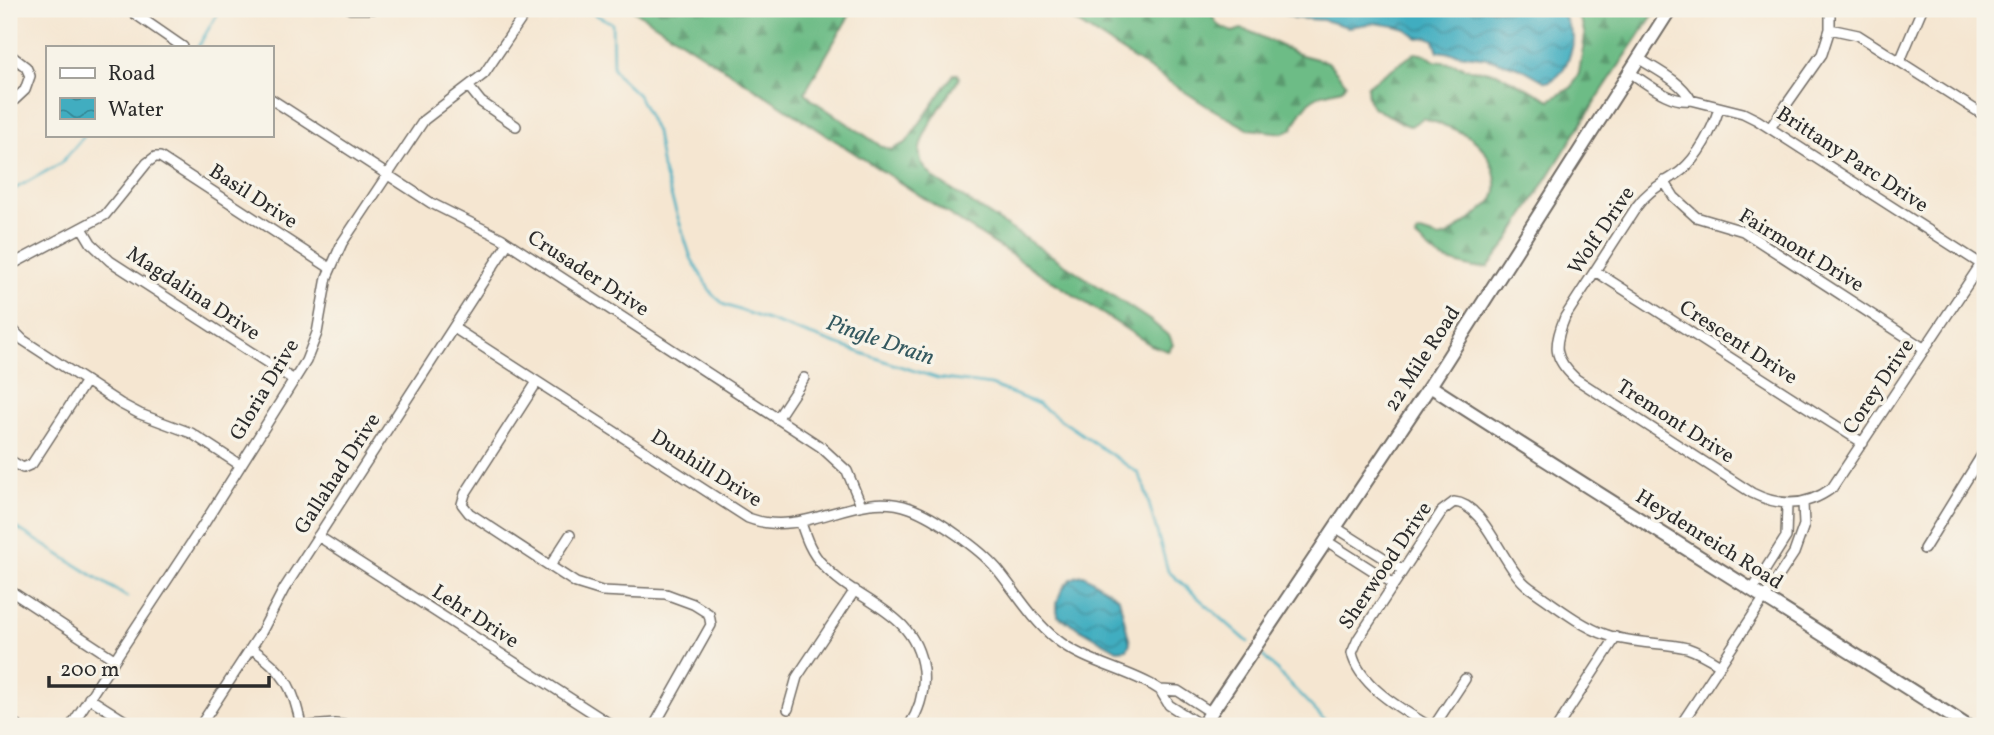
<svg xmlns="http://www.w3.org/2000/svg" width="1994" height="735" viewBox="0 0 1994 735" font-family="Vollkorn,serif">
<style>
.forest{fill:url(#forest-firs);stroke:#4c7458;stroke-width:2}
.water{fill:url(#water-waves);stroke:#366c76;stroke-width:2}
.lines{fill:none;stroke-linecap:round;stroke-linejoin:round}
.stream{stroke:#41adc0;stroke-width:2.5}
.street-casing{stroke:#726c65;stroke-width:12}
.secondary-casing{stroke:#726c65;stroke-width:16}
.street{stroke:#fff;stroke-width:9}
.secondary{stroke:#fff;stroke-width:12}
.labels{text-anchor:middle;dominant-baseline:central;stroke-width:7;stroke-linejoin:round;paint-order:stroke}
.street-label{font-size:21px;fill:#2b2b2b;stroke:#f7f3e8}
.water-label{font-size:23px;font-style:italic;fill:#33585f;stroke:#f7f3e8}
</style>
<defs>
<pattern id="forest-firs" width="22" height="20" patternUnits="userSpaceOnUse" patternTransform="scale(1.75)"><rect width="22" height="20" fill="#6dbc86"/><path d="M5 1l3.5 6h-7zM16 11l3.5 6h-7z" fill="#5a996e"/></pattern>
<pattern id="water-waves" width="16" height="10" patternUnits="userSpaceOnUse" patternTransform="scale(1.75)"><rect width="16" height="10" fill="#41adc0"/><path d="M0 5q4-4 8 0t8 0" fill="none" stroke="#378d9c"/></pattern>
</defs>
<rect width="100%" height="100%" fill="#f7f3e8"/>
<filter id="ink" filterUnits="userSpaceOnUse"><feTurbulence type="fractalNoise" baseFrequency=".0143" numOctaves="2"/><feDisplacementMap in="SourceGraphic" scale="14" xChannelSelector="R" yChannelSelector="G"/><feConvolveMatrix kernelMatrix="1 2 1 2 8 2 1 2 1" color-interpolation-filters="sRGB"/></filter>
<filter id="wash" filterUnits="userSpaceOnUse"><feTurbulence type="fractalNoise" baseFrequency=".00686" numOctaves="4" result="noise"/><feDisplacementMap in="SourceGraphic" scale="28" xChannelSelector="R" yChannelSelector="G"/><feGaussianBlur stdDeviation="1.57" result="paint"/><feColorMatrix in="noise" values="0 0 0 0 0 0 0 0 0 0 0 0 0 0 0 0 0 1.4 0 .05"/><feComposite in="paint" operator="in"/></filter>
<g filter="url(#wash)">
<rect width="100%" height="100%" fill="#f5e6d1"/>
<!-- forest -->
<path class="forest" d="M632,9H853L805,92L811,99L881,146L891,150L906,143L954,74H958L959,79C949,96 916,137 920,156C921,166 929,172 935,179L1151,321L1170,337L1173,345L1168,351L1151,345Z
M1056,9H1212C1211,22 1221,28 1233,32L1241,29L1251,32L1298,54L1328,62L1346,83L1342,89L1322,94L1310,101L1302,111L1292,129L1283,133L1248,129L1207,106Z
M1573,9H1657L1600,94L1506,244L1488,267L1474,268L1448,261L1438,257L1415,237L1416,234L1421,232L1439,238L1447,236C1457,229 1489,207 1494,198C1498,190 1496,180 1494,171C1483,134 1456,130 1423,118L1411,126C1402,125 1398,119 1390,116C1371,107 1368,108 1367,86L1415,53L1426,55L1435,61L1456,64L1464,68L1497,73L1550,100L1572,87L1579,73L1585,36L1582,23Z"/>
<!-- water -->
<path class="water" d="M1272,9H1557L1565,18L1574,39C1571,54 1564,79 1546,82L1521,68L1487,58L1438,51L1434,40L1428,37L1418,38L1406,29L1395,26L1374,23L1348,27L1323,20L1295,18Z
M1084,575L1119,598L1130,643L1127,649L1117,650L1058,616C1054,599 1065,576 1084,575Z"/>
<g class="lines">
<!-- stream -->
<path class="stream" d="M584,9L612,23L613,68L619,77L638,95L656,132L662,168L691,258L712,294L725,305L893,364L937,378L991,385L1038,404L1138,473L1144,486L1168,571L1248,642
M198,47L220,9
M9,192L61,163L85,135
M9,523L127,597
M1263,656L1330,726"/>
</g>
</g>
<g filter="url(#ink)">
<g class="lines">
<!-- street casing -->
<g class="street-casing">
<path id="street" d="M128,9L183,47
M350,9H373
M1830,29L1858,35L1985,116
M9,54L26,67L30,76L25,90L9,105
M1638,58C1655,69 1681,81 1691,100
M1900,61L1922,9
M1629,72C1647,83 1669,103 1691,100L1743,113L1757,120L1984,266
M469,87L481,102L516,126
M271,99L431,203L501,238L821,447L847,471L861,505
M1719,108C1713,129 1698,157 1681,171C1665,183 1649,189 1637,206L1565,317C1553,346 1553,358 1576,379L1752,493C1780,507 1807,507 1832,488L1981,264
M1770,128L1822,54L1830,29V9
M1664,181L1674,197L1696,217L1743,231L1925,349
M82,228L91,243L110,261L294,380
M9,266L105,215L147,163L155,157H160L330,268
M1595,271L1863,443
M9,326L23,340L121,404L140,414L191,433L240,465
M454,328L748,518C806,540 854,488 910,508C935,517 980,549 997,569C1016,592 1032,620 1056,639C1083,661 1121,668 1152,685L1160,690L1169,705L1202,726
M537,382L465,494L462,504L469,513L576,583L602,591L666,594L693,604L709,614L711,625L654,726
M777,419L804,378
M9,460L23,468L32,464L86,381
M801,523C806,538 811,553 823,565C858,604 915,609 923,670C925,690 920,709 909,726
M1335,527L1403,570
M318,536L613,726
M1325,540L1394,584
M1924,549L1985,450
M550,566L570,535
M1753,589L1786,537L1787,504
M9,590L114,659
M251,648C284,670 294,688 301,726
M1160,690L1178,691L1212,713
M89,698L133,726
M788,709L797,677L855,590
M9,720L18,726
M71,726L202,527L306,361L317,333L327,277L342,243L424,120L484,74L528,9
M200,726L262,631L284,589L508,243
M309,726L334,724L354,726
M1429,726C1403,710 1359,686 1352,653L1358,639L1442,511L1454,502C1486,504 1502,568 1530,588C1552,603 1582,627 1607,635C1633,644 1661,642 1687,648C1699,652 1709,658 1720,665
M1434,726L1465,679
M1558,726L1616,637
M1680,726L1794,553L1804,525L1803,503"/>
</g>
<!-- secondary casing -->
<g class="secondary-casing">
<path id="secondary" d="M1430,386C1608,501 1789,612 1967,726
M1202,726L1430,386L1670,9"/>
</g>
<!-- street -->
<use href="#street" class="street"/>
<!-- secondary -->
<use href="#secondary" class="secondary"/>
</g>
</g>
<g class="labels">
<!-- street labels -->
<g class="street-label">
<text transform="translate(1852 160) rotate(33)">Brittany Parc Drive</text>
<text transform="translate(253 197) rotate(33)">Basil Drive</text>
<text transform="translate(1602 231) rotate(-56)">Wolf Drive</text>
<text transform="translate(1801 251) rotate(31)">Fairmont Drive</text>
<text transform="translate(588 274) rotate(33)">Crusader Drive</text>
<text transform="translate(193 294) rotate(33)">Magdalina Drive</text>
<text transform="translate(1738 343) rotate(33)">Crescent Drive</text>
<text transform="translate(1423 359) rotate(-57)">22 Mile Road</text>
<text transform="translate(1879 387) rotate(-56)">Corey Drive</text>
<text transform="translate(265 390) rotate(-59)">Gloria Drive</text>
<text transform="translate(1675 422) rotate(33)">Tremont Drive</text>
<text transform="translate(706 469) rotate(32)">Dunhill Drive</text>
<text transform="translate(338 474) rotate(-57)">Gallahad Drive</text>
<text transform="translate(1709 540) rotate(32)">Heydenreich Road</text>
<text transform="translate(1386 566) rotate(-56)">Sherwood Drive</text>
<text transform="translate(475 617) rotate(33)">Lehr Drive</text>
</g>
<!-- water labels -->
<g class="water-label">
<text transform="translate(880 341) rotate(19)">Pingle Drain</text>
</g>
</g>
<!-- margin -->
<rect width="1994" height="735" fill="none" stroke="#f7f3e8" stroke-width="35"/>
<!-- legend -->
<rect x="46" y="46" width="228" height="91" fill="#f7f3e8" stroke="#a5a39c" stroke-width="2"/>
<rect x="60" y="68" width="35" height="10" fill="#ffffff" stroke="#a5a39c" stroke-width="2"/>
<text x="108" y="80" font-size="21" fill="#2b2b2b">Road</text>
<rect x="60" y="98" width="35" height="21" fill="url(#water-waves)" stroke="#a5a39c" stroke-width="2"/>
<text x="108" y="116" font-size="21" fill="#2b2b2b">Water</text>
<!-- scale -->
<path d="M49 676v10h220v-10" fill="none" stroke="#2b2b2b" stroke-width="3.5"/>
<text x="60" y="676" font-size="21" fill="#2b2b2b" stroke="#f7f3e8" stroke-width="5" paint-order="stroke">200 m</text>
</svg>
